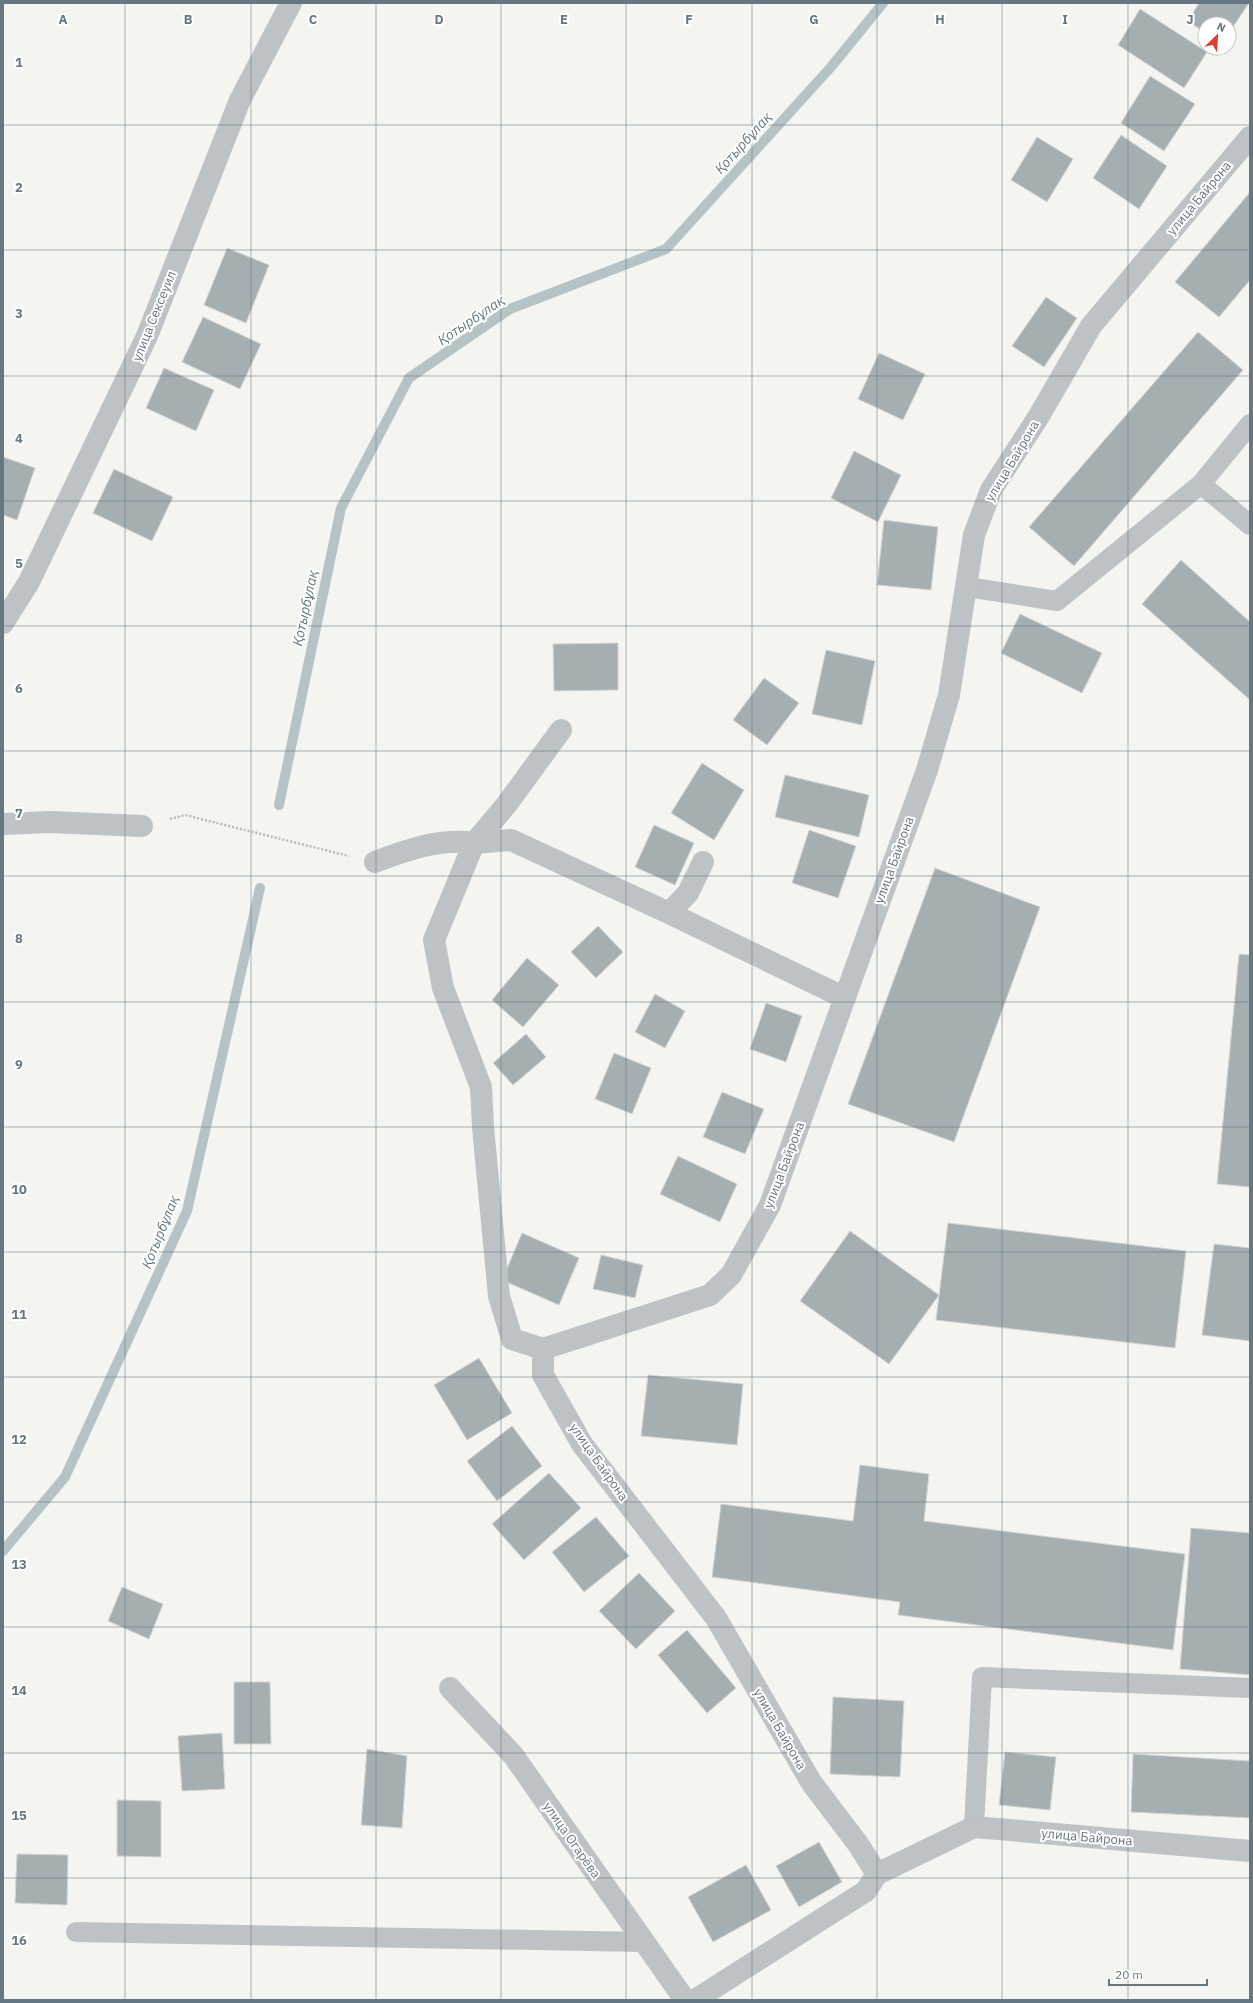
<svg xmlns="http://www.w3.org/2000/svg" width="1253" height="2003" viewBox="0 0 1253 2003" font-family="'IBM Plex Sans',sans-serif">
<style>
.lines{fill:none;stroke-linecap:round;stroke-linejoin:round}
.stream{stroke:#b6c3c6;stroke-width:10}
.building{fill:#a5aeb1;stroke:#d5d5d3}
.path{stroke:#b7babc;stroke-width:2.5;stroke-dasharray:2 2;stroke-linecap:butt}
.service{stroke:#bdc2c4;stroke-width:20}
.minor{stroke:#bdc2c4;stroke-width:22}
.grid{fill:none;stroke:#657780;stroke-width:1;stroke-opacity:0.55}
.labels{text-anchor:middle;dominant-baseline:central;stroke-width:4;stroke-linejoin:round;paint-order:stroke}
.street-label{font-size:13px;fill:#657780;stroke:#fff}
.water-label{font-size:14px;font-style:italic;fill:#60787d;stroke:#fff}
.grid-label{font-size:13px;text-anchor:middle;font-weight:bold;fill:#657780;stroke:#fff;stroke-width:4;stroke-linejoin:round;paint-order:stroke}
</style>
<rect width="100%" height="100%" fill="#f4f4f1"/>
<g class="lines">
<!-- stream -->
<path class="stream" d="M279,805L341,508L409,378L510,309L666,249L831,67L883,3
M3,1551L65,1477L187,1211L260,888"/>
</g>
<!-- building -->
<path class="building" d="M1199,3H1249L1229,33V24H1205V33L1188,21Z
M1140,9L1207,52L1184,88L1118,45Z
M1150,76L1195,104L1164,151L1121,123Z
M1121,135L1167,166L1139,209L1093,178Z
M1037,137L1073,159L1047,202L1011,180Z
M1250,192V280L1219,317L1175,282Z
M227,248L269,265L246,323L204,305Z
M1046,297L1077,318L1044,367L1012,346Z
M203,317L261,344L240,389L182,362Z
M1198,332L1243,370L1074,566L1029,527Z
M879,353L925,374L903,420L858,399Z
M164,368L214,390L196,431L146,408Z
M854,451L901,475L878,522L831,498Z
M3,457L35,468L17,520L3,515Z
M114,469L173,497L152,541L93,513Z
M884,520L938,527L931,590L877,585Z
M1181,560L1250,622V700L1142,604Z
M1020,614L1102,653L1082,693L1001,653Z
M618,643V690L554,691L553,644Z
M826,650L875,661L862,725L812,714Z
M764,678L799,703L767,745L733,720Z
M702,763L744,790L714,840L671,813Z
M785,775L869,795L859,837L775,817Z
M654,825L694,843L675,885L635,867Z
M809,830L856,846L838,898L792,883Z
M935,868L1040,907L954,1142L848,1104Z
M598,926L623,952L596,978L571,952Z
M1239,954L1250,955V1187L1217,1184Z
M527,958L559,985L523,1027L492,1000Z
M655,994L685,1011L665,1048L635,1032Z
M766,1003L802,1016L786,1062L750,1049Z
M526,1034L546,1057L513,1085L493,1063Z
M614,1053L651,1068L632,1114L595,1099Z
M722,1092L764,1109L745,1154L703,1137Z
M678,1156L737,1184L720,1222L660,1194Z
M948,1223L1186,1251L1175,1348L936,1320Z
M850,1231L939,1295L889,1364L800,1301Z
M522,1233L579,1258L559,1305L502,1280Z
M1214,1244L1250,1248V1341L1202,1335Z
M601,1255L643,1265L635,1298L593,1289Z
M479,1358L512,1413L467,1440L434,1385Z
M648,1375L743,1384L737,1445L641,1436Z
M512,1426L542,1466L497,1501L467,1461Z
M860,1465L929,1474L924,1521L1185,1554L1173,1650L898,1615L900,1602L712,1577L721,1504L853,1521Z
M549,1473L581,1508L524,1560L492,1524Z
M596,1517L629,1556L584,1592L552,1552Z
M1191,1528L1250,1533V1675L1180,1669Z
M639,1573L675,1611L636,1649L599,1611Z
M122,1587L163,1604L149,1639L108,1621Z
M687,1630L736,1688L707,1713L658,1655Z
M234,1682H270L271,1744H234Z
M833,1697L904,1701L900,1777L830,1774Z
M222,1733L225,1789L182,1791L178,1736Z
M367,1749L407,1756L402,1828L361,1825Z
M1005,1752L1056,1757L1050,1810L999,1805Z
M1133,1754L1250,1761V1818L1131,1812Z
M117,1800L161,1801V1857L117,1856Z
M819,1842L842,1882L799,1907L776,1866Z
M17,1854L68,1855L67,1905L15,1903Z
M746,1865L771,1910L713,1942L688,1897Z"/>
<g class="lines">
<!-- path -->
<path class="path" d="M170,819L185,815L349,856"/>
<!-- service -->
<path class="service" d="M1250,424L1201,484L1250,525
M967,587L1057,601L1201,484
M974,1827L982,1677L1250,1688
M76,1932L644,1942"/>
<!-- minor -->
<path class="minor" d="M1250,137L1091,326L1039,416L991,490L974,535L949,695L927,770L770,1205L731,1275L710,1295L543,1349V1375L582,1444L716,1618L811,1782L858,1844L877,1874L974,1827L1250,1851
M3,623L29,582L147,336L240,100L291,3
M3,824L50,822L142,826
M474,843L511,840L669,913L688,893L703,862
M474,843L507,804L561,730
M375,862C406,850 440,838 474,843L434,940L443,988L481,1087L483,1127L499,1296L512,1339L543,1349
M669,913L845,998
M450,1688L513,1755L685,2000
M695,2000L866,1891L877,1874"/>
</g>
<!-- grid -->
<path class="grid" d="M125,3V2000M251,3V2000M376,3V2000M501,3V2000M626,3V2000M752,3V2000M877,3V2000M1002,3V2000M1128,3V2000M3,125H1250M3,250H1250M3,376H1250M3,501H1250M3,626H1250M3,751H1250M3,876H1250M3,1002H1250M3,1127H1250M3,1252H1250M3,1377H1250M3,1502H1250M3,1627H1250M3,1753H1250M3,1878H1250"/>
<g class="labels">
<!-- street labels -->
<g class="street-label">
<text transform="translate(1199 198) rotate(-50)">улица Байрона</text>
<text transform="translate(154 316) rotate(-68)">улица Сексеуил</text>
<text transform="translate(1012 461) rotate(-59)">улица Байрона</text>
<text transform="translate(894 860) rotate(-70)">улица Байрона</text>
<text transform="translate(784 1165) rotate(-69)">улица Байрона</text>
<text transform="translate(599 1462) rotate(55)">улица Байрона</text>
<text transform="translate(780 1729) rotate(60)">улица Байрона</text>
<text transform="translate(1087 1837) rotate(5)">улица Байрона</text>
<text transform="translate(572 1840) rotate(55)">улица Огарёва</text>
</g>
<!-- water labels -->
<g class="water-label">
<text transform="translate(743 143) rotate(-48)">Қотырбұлақ</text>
<text transform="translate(471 320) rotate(-34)">Қотырбұлақ</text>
<text transform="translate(305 608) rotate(-78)">Қотырбұлақ</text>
<text transform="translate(160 1232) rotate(-68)">Қотырбұлақ</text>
</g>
</g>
<g class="grid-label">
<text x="63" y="24">A</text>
<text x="188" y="24">B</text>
<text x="313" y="24">C</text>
<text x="439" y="24">D</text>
<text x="564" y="24">E</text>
<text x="689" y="24">F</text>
<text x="814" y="24">G</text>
<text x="940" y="24">H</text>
<text x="1065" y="24">I</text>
<text x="1190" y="24">J</text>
<text x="19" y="67">1</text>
<text x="19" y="192">2</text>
<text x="19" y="318">3</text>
<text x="19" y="443">4</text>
<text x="19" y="568">5</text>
<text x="19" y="693">6</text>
<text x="19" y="818">7</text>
<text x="19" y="943">8</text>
<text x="19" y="1069">9</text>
<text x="19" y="1194">10</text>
<text x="19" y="1319">11</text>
<text x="19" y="1444">12</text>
<text x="19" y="1569">13</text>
<text x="19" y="1695">14</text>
<text x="19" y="1820">15</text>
<text x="19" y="1945">16</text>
</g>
<!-- border -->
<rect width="1253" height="2003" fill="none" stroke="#657780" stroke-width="8"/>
<!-- north arrow -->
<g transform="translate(1217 36) rotate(25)"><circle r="19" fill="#ffffff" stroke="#c1c9cc"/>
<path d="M0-3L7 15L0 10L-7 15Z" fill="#d9422c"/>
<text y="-6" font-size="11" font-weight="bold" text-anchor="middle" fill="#657780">N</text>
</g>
<!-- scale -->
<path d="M1109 1979v6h98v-6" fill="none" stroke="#657780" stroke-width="2"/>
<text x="1115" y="1979" font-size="12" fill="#657780" stroke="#ffffff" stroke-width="3" paint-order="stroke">20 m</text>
</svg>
